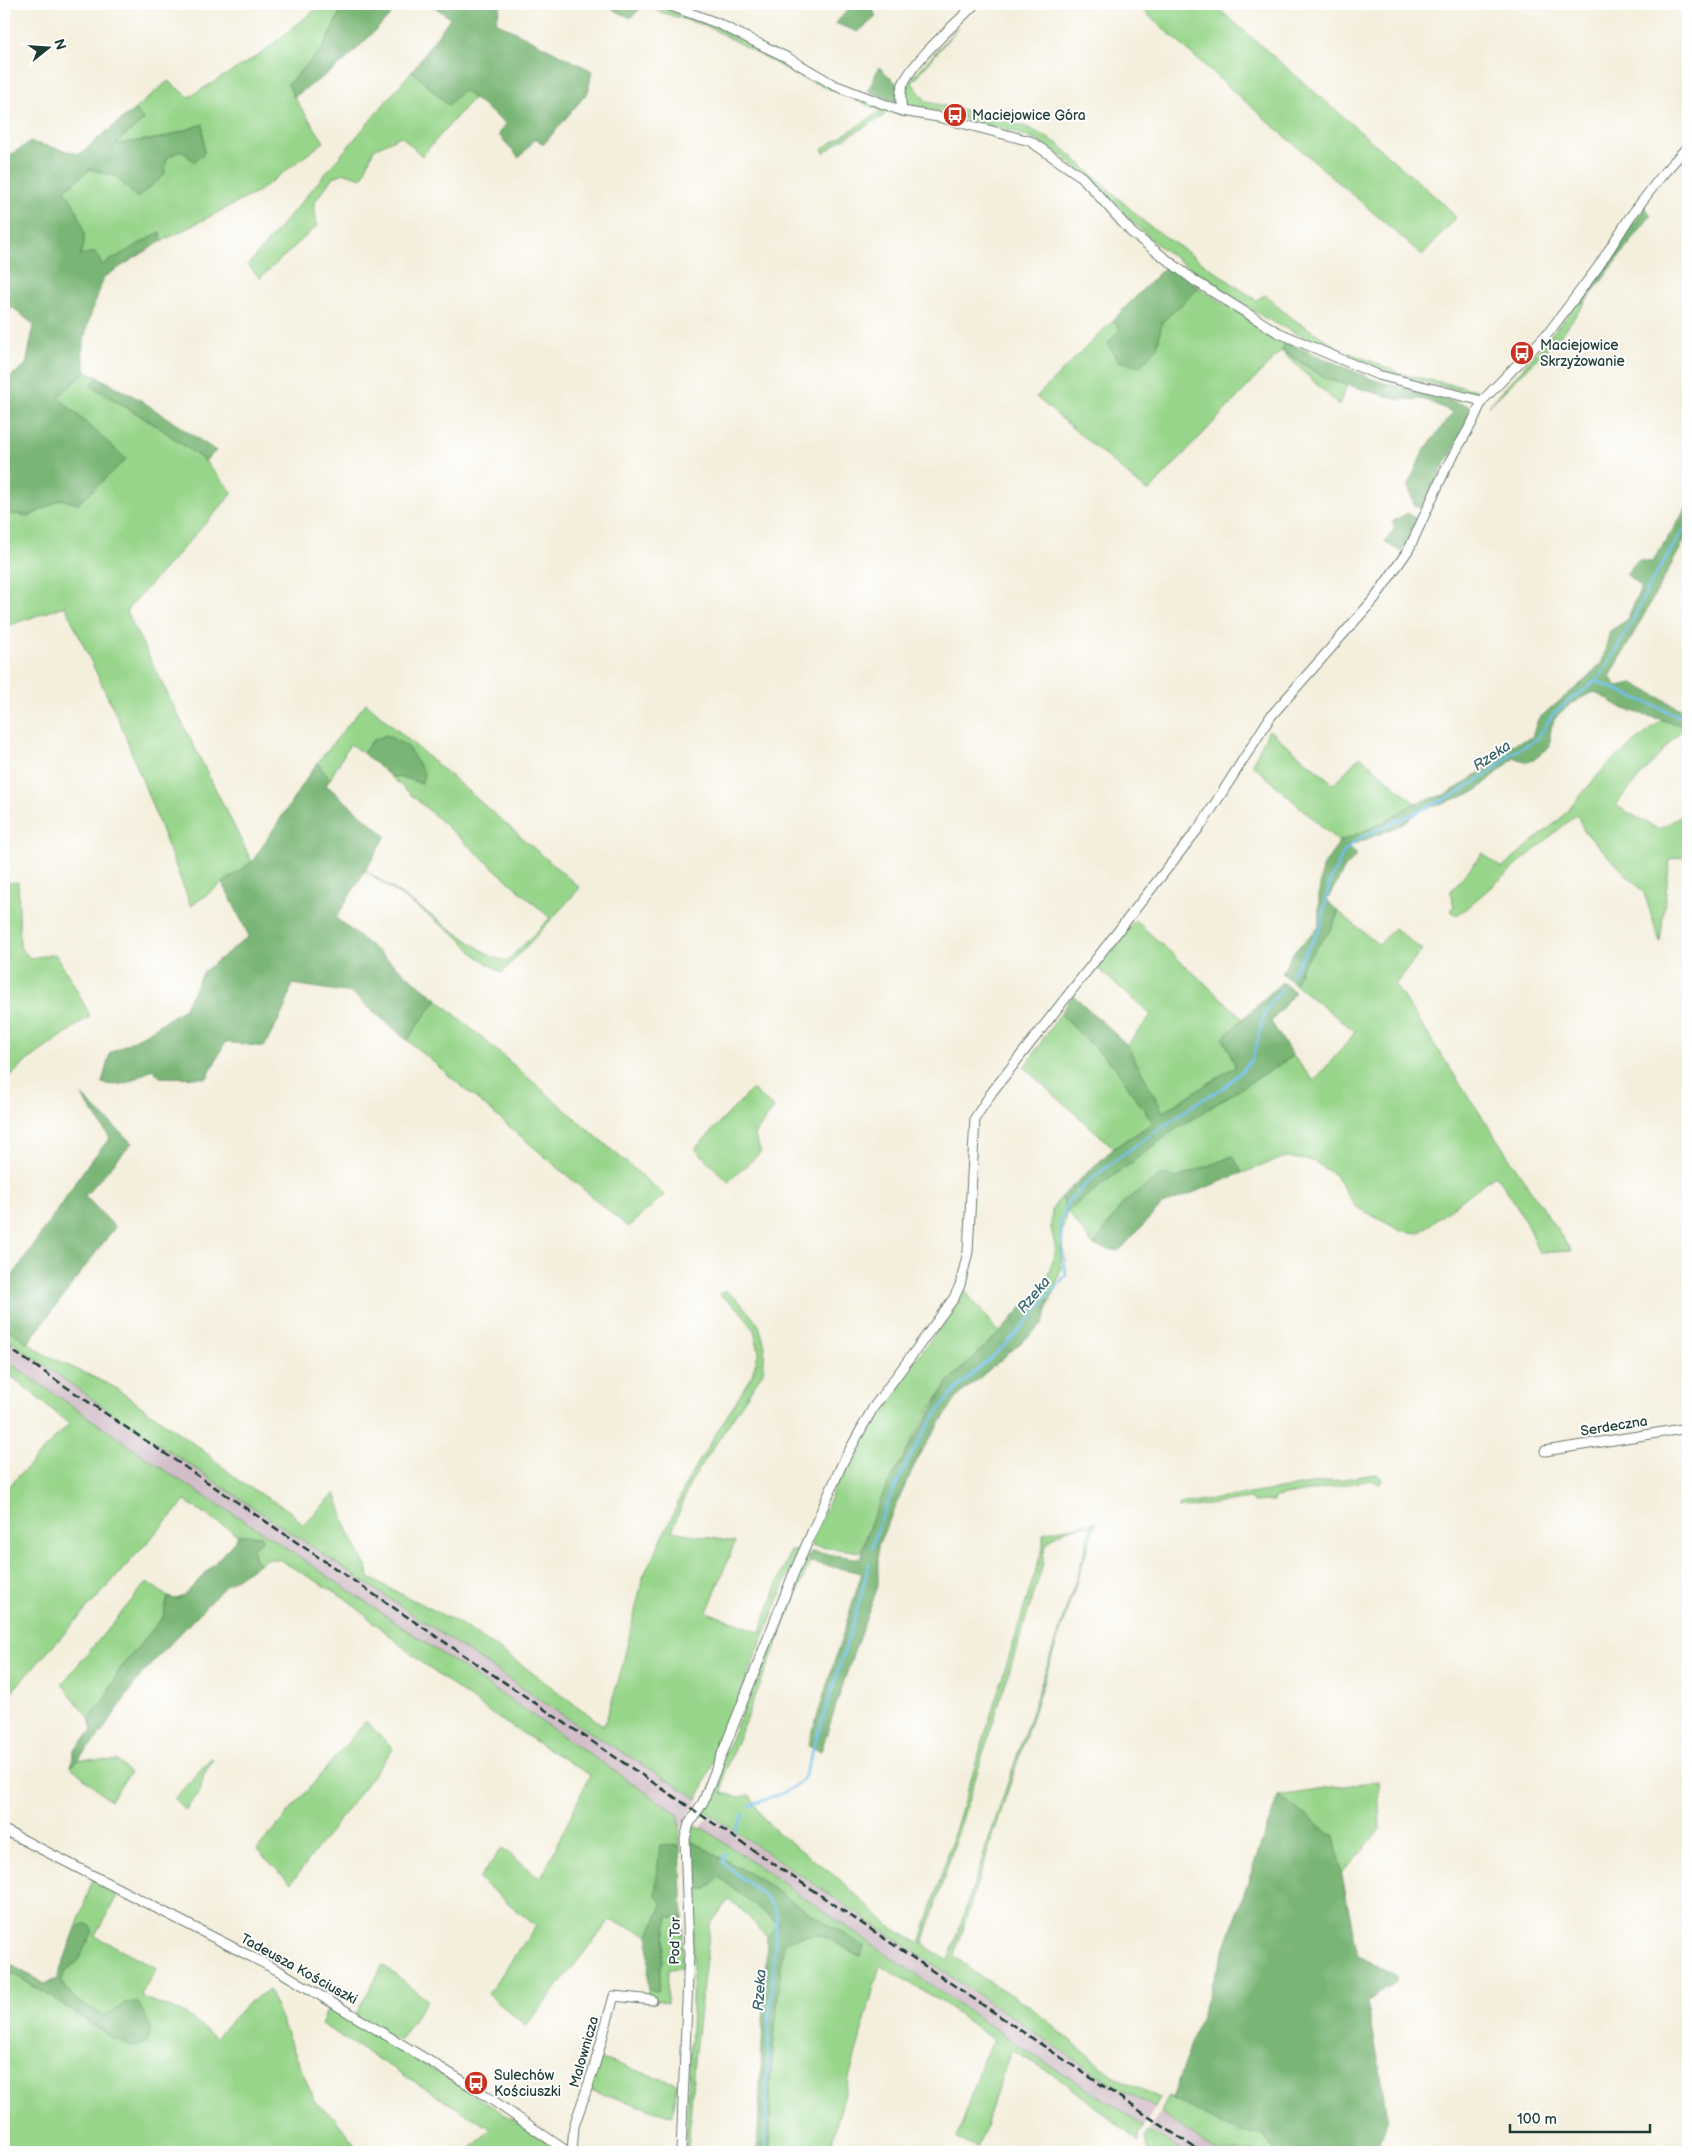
<svg xmlns="http://www.w3.org/2000/svg" width="1692" height="2156" viewBox="0 0 1692 2156" font-family="'Balsamiq Sans',sans-serif">
<style>
.industrial{fill:#d2bdc8}
.green{fill:#97d58a;stroke:#5b895f;fill-rule:evenodd}
.forest{fill:#79b676;stroke:#4c7a55}
.lines{fill:none;stroke-linecap:round;stroke-linejoin:round}
.stream{stroke:#72c0ec;stroke-width:2.5}
.minor-casing{stroke:#6a7b6f;stroke-width:11}
.minor{stroke:#fff;stroke-width:9}
.rail{stroke:#1f3d34;stroke-width:2.5;stroke-dasharray:8 4;stroke-linecap:butt}
.labels{text-anchor:middle;dominant-baseline:central;stroke-width:4;stroke-linejoin:round;paint-order:stroke}
.poi-label{font-size:14px;fill:#1f3d34;stroke:#fff;text-anchor:start}
.street-label{font-size:14px;fill:#1f3d34;stroke:#fff}
.water-label{font-size:15px;font-style:italic;fill:#38646b;stroke:#fff}
</style>
<rect width="100%" height="100%" fill="#fff"/>
<filter id="ink" filterUnits="userSpaceOnUse"><feTurbulence type="fractalNoise" baseFrequency=".02" numOctaves="2"/><feDisplacementMap in="SourceGraphic" scale="10" xChannelSelector="R" yChannelSelector="G"/><feConvolveMatrix kernelMatrix="1 2 1 2 8 2 1 2 1" color-interpolation-filters="sRGB"/></filter>
<filter id="wash" filterUnits="userSpaceOnUse"><feTurbulence type="fractalNoise" baseFrequency=".0096" numOctaves="4" result="noise"/><feDisplacementMap in="SourceGraphic" scale="20" xChannelSelector="R" yChannelSelector="G"/><feGaussianBlur stdDeviation="1.12" result="paint"/><feColorMatrix in="noise" values="0 0 0 0 0 0 0 0 0 0 0 0 0 0 0 0 0 1.4 0 .05"/><feComposite in="paint" operator="in"/></filter>
<g filter="url(#wash)">
<rect width="100%" height="100%" fill="#f4efdd"/>
<!-- industrial -->
<path class="industrial" d="M4,1331L285,1523L698,1799L682,1828L263,1536L238,1535L185,1501L4,1372Z
M709,1815L1104,2079L1155,2108L1144,2126L1024,2049L701,1827Z
M1160,2112L1169,2119L1217,2152H1183L1149,2130Z"/>
<!-- green -->
<path class="green" d="M336,4H344L323,48L288,84L294,97L324,142L256,193L162,241L160,232L102,266L80,255L65,190L90,169L117,176L167,158L179,149L195,162L203,124L162,138L114,144L144,120L135,109L168,81L189,97L259,55L321,5L324,12Z
M1136,4H1213L1446,206L1456,218L1422,255L1232,90Z
M655,5L716,26L884,108V116L840,141L824,153L822,149L881,111L799,76L709,27L651,9Z
M958,27L912,83L927,102L992,116L1029,128L1057,143L1147,224L1256,300L1265,295L1290,317L1339,348L1336,353L1265,318L1203,278L1155,243L1061,155L1035,140L1014,132L963,119V116L910,106L904,98L908,83Z
M412,71L448,105L463,89L473,98L422,156L401,136L374,149L362,178L345,173L333,177L314,203L317,226L260,278L248,265Z
M1199,288L1286,342L1282,351L1327,379L1347,385L1339,405L1281,351L1148,492L1036,397L1113,320L1120,329L1108,344L1118,361L1157,348L1162,322Z
M1579,301L1584,304L1563,333L1488,407L1526,365Z
M1350,353L1406,375L1477,390L1473,394L1381,371L1348,358Z
M86,372L98,377L90,385L160,428L205,461L233,493L126,611L252,862L191,906L121,725L65,606L4,627V513L30,516L61,499L58,397Z
M366,703L580,888L502,973L474,954L461,939L365,870L492,957L507,961L550,918L390,776L410,779L421,784L372,741L363,753L350,744L330,779L317,763Z
M1662,720L1685,726L1615,805L1658,829L1688,813V856L1670,859L1660,942L1644,893L1584,831L1577,814L1457,916L1451,911L1454,906L1450,892L1483,853L1501,868L1561,818L1607,765Z
M1269,730L1334,784L1360,756L1415,803L1384,822L1339,842L1252,764Z
M18,882L20,947L30,958L55,954L72,981L90,1016L27,1061L4,1082V883Z
M1339,912L1379,945L1394,928L1422,950L1395,985L1571,1251L1539,1253C1528,1225 1515,1199 1495,1175L1419,1233L1401,1231L1355,1206L1335,1175L1313,1161L1286,1157L1242,1173L1232,1156L1124,1202L1094,1246L1067,1211L1062,1232L1061,1270L1050,1301H1028L1045,1284L1056,1250L1051,1228L1052,1209L1061,1197L1067,1210L1176,1129L1293,1056L1314,1081L1351,1038L1355,1031L1295,985L1302,966L1329,932Z
M1135,920L1243,1018L1224,1038L1236,1066L1163,1112L1127,1045L1151,1015L1098,968Z
M437,999L664,1195L628,1227L407,1040Z
M1060,1014L1115,1067L1153,1123L1114,1148L1024,1068Z
M752,1089L774,1108L754,1135L761,1152L728,1182L695,1149Z
M726,1291L738,1300L759,1325L765,1346L763,1372L690,1483L672,1531L735,1542L707,1612L760,1632L790,1551H798L698,1799L570,1720L108,1410L4,1337V1326L44,1354L114,1387L204,1451L242,1483L290,1511L303,1525L335,1493L348,1531L368,1570L369,1578L457,1622L519,1663L604,1726L621,1672L643,1577L672,1517L687,1481L752,1375L759,1351L754,1330L740,1310L719,1294Z
M965,1291L999,1333L948,1382L927,1414L885,1490L871,1522L861,1552L812,1546L811,1541C829,1502 845,1461 868,1424C897,1377 937,1338 965,1291Z
M4,1359L173,1476L264,1533L679,1815L680,1846L660,1845L663,1903L649,1935L610,1920L526,2026L488,1994L536,1926L479,1879L502,1848L541,1879L590,1775L493,1715L422,1663L345,1598L278,1559H266L259,1564L254,1557L252,1548L262,1541L261,1536L238,1535L185,1501L4,1700V1491L69,1424L15,1379L4,1373Z
M1375,1474L1382,1478L1380,1484L1371,1480L1275,1497L1274,1501L1254,1502L1250,1499L1179,1509V1505Z
M1096,1522L954,1955L973,1972L1028,2005L1113,2076L1160,2098L1155,2108L1104,2079L702,1809L807,1556L810,1562L725,1771L722,1793L738,1797L750,1795L763,1819L781,1835L840,1880L889,1926L920,1944L1043,1547V1533ZM1091,1525L1081,1565L948,1961L923,1944L1042,1568C1043,1562 1043,1554 1045,1548C1053,1531 1074,1527 1091,1525Z
M147,1582L168,1597L163,1617L120,1669L103,1702L89,1718L62,1684Z
M366,1721L393,1749L291,1883L257,1850Z
M211,1758L213,1759L204,1774L200,1792L185,1810L174,1799Z
M79,1759L118,1761L130,1773L110,1800L71,1767Z
M1378,1781L1380,1830L1341,1874L1334,1836L1278,1796Z
M693,1824L701,1829L703,1828L1024,2049L1130,2116L1144,2127L1139,2134V2142L1061,2079L1011,2050L978,2147L957,2139L984,2057L994,2041L945,2004L880,1965L829,2152H770V2082L783,1943L802,1936L819,1934L860,1956L794,1903L756,1877L691,1841Z
M719,1877L780,1924L767,1937L737,1905L728,1900L710,1925L694,2060L688,2152H685L692,2008L694,1888L707,1889Z
M93,1879L119,1892L95,1936L157,1968L141,1994L146,1999L185,2013L215,2038L250,2001L269,1990L315,2102L335,2118L360,2152H4V1968L59,2002L114,2039L106,2017L75,1999L60,1980L67,1970L79,1959L88,1924L76,1928Z
M668,1916L683,1918L682,1968L668,1969L667,2003L648,1997V1989L658,1990Z
M383,1965L427,2000L399,2041L355,2016Z
M330,2004L560,2149L563,2152H467L491,2129L321,2024Z
M599,2058L677,2084L673,2116L589,2090Z
M1168,2096L1240,2132L1263,2135L1276,2152H1217L1160,2112Z
M1148,2132L1160,2137L1183,2152H1148L1145,2137Z"/>
<!-- forest -->
<path class="forest" d="M344,4H402L344,62L294,97L288,84L323,48Z
M431,4H501L496,22L592,71L588,92L543,145L536,138L519,158L499,135L505,123L463,90L448,105L412,71L450,18Z
M612,4H645L631,18L614,10Z
M854,4H870L876,17L858,32L835,23Z
M879,67L898,85L896,103L868,91Z
M135,109L144,120L115,144L162,138L203,124L204,153L195,162L181,150L167,158L164,175L137,198L117,177L90,169L65,190C76,208 92,234 80,255L95,252L102,265L160,232L162,241L104,277L87,326L82,352L86,372L58,397L126,459L78,504L61,499L30,516L4,513V381L26,365L34,325L12,307L4,315V157L6,158L30,142L79,154Z
M1644,207L1651,215L1584,304L1579,301Z
M1168,264L1199,288L1162,322L1157,348L1139,367L1118,361L1108,344L1120,329L1113,320Z
M1286,342L1374,380L1470,406L1464,431L1420,508L1414,505L1408,486L1423,452L1453,412L1423,399L1400,400L1327,379L1282,350Z
M98,377L139,399L216,451L205,461L160,428L90,385Z
M1688,506V534L1610,677L1617,686L1633,683L1688,713V727L1624,709L1595,692C1583,696 1557,710 1553,723C1550,729 1550,739 1550,747L1529,762L1514,758L1475,792L1422,810L1399,826L1349,846L1357,855L1345,868L1327,900L1339,912L1329,932L1302,966L1295,985L1282,973L1294,951L1319,927V896L1322,868L1339,842L1384,822L1415,803L1444,795L1462,785L1490,765L1497,751L1532,737L1538,719L1585,680L1602,662L1610,631L1627,620L1641,587L1626,574L1638,560L1652,562Z
M1408,513L1416,519L1401,552L1385,542L1395,528L1392,522Z
M386,735L407,746L424,773L422,784L410,779L390,776L363,753L372,741Z
M317,763L330,779L326,785L386,836L336,918L437,999L407,1040L352,993L292,984L285,1008L264,1047L225,1042L207,1078L160,1077L152,1069C136,1079 122,1089 102,1083L110,1053L142,1036L184,1009L203,972L249,936L223,883L252,862Z
M1282,982L1295,992L1271,1022L1293,1056L1176,1129L1067,1211L1061,1197L1114,1148L1153,1123L1115,1067L1060,1014L1073,995L1127,1045L1163,1112L1236,1066L1223,1038Z
M82,1096L132,1143L85,1196L115,1227L28,1343L4,1326V1289L88,1164L110,1138Z
M1233,1156L1242,1173L1162,1205L1119,1251L1094,1246L1124,1202L1162,1174L1176,1178Z
M1028,1301H1050L1043,1324L957,1397L919,1455L878,1545V1586L852,1657L821,1751L808,1746L862,1573L810,1562L807,1556L811,1552L861,1559L871,1522L885,1490L948,1382L999,1333Z
M238,1535L261,1536L262,1541L252,1548L254,1557L259,1564L226,1585L141,1675L99,1736L71,1767L74,1751L92,1730L89,1718L103,1702L120,1669L163,1617L168,1597L176,1599L184,1596L233,1543Z
M1278,1796L1334,1836L1358,1956L1396,1976V1981L1367,2002L1380,2068L1387,2121L1377,2152H1276L1263,2135L1240,2132L1214,2120L1172,2098Z
M691,1841L756,1877L794,1903L864,1946L861,1956L819,1934L802,1936L783,1943L770,2082V2152H757L767,1937L779,1924L719,1877L707,1889L694,1888Z
M660,1845L680,1846L683,1918L668,1917L658,1991L648,1989L649,1935L663,1903L655,1896Z
M88,1924L93,1931L79,1959L67,1970L60,1981L75,1999L105,2016L125,2003H138L151,2028L147,2042L135,2047L114,2039L59,2002L4,1968V1961L45,1984L57,1979L76,1928Z"/>
<g class="lines">
<!-- stream -->
<path class="stream" d="M1596,681L1688,720
M1291,975L1320,929L1330,881L1344,852L1355,841L1373,832L1458,793L1491,772L1511,754L1537,739L1553,714L1571,699L1590,686L1602,674L1634,618L1651,582L1688,523
M872,1548C881,1508 923,1427 950,1396C966,1378 986,1363 1003,1347C1026,1324 1046,1299 1066,1275L1060,1223L1068,1201L1089,1181L1122,1155L1201,1100L1223,1088L1242,1071L1252,1059L1256,1048L1262,1022L1268,1007L1282,988
M750,1806C771,1796 791,1795 805,1775L855,1617L869,1564
M736,1831L744,1814
M725,1854L723,1862C739,1880 771,1893 777,1916L769,2024L765,2152"/>
</g>
</g>
<g filter="url(#ink)">
<g class="lines">
<!-- minor casing -->
<g class="minor-casing">
<path id="minor" d="M666,4L717,23L788,58L834,85L902,111L938,117L1030,141L1082,177L1132,233L1195,281L1277,332L1378,375L1482,401
M902,111C901,102 899,93 903,84C916,57 954,26 975,4
M1545,1451L1688,1428
M4,1830L281,1972L476,2089L568,2152
M572,2152L574,2126L593,2071L614,1996L652,2000
M681,2152L689,1952L685,1839L689,1824L703,1802L793,1575L843,1462L873,1408L954,1298L960,1285L968,1252L975,1118L992,1092L1202,824L1271,716L1375,598L1409,549L1446,468L1472,423L1482,401L1549,332L1598,267L1630,217L1663,174L1688,146"/>
</g>
<!-- minor -->
<use href="#minor" class="minor"/>
<!-- rail -->
<path class="rail" d="M4,1345L1201,2152"/>
</g>
</g>
<!-- icons -->
<defs>
<g id="bus-disc" transform="scale(1.25)"><circle r="9.5" fill="#c8321e" stroke="#fff"/><path d="M-5-6H5V4H4V6H2V4H-2V6H-4V4H-5ZM-3.5-4V0h7V-4ZM-3.5 1.2v1.5H-2V1.2ZM2 1.2v1.5H3.5V1.2Z" fill="#fff"/></g>
</defs>
<g fill-rule="evenodd">
<use href="#bus-disc" x="955" y="115"/>
<use href="#bus-disc" x="1522" y="353"/>
<use href="#bus-disc" x="476" y="2083"/>
</g>
<g class="labels">
<!-- poi labels -->
<g class="poi-label">
<text x="972" y="115">Maciejowice Góra</text>
<text x="1540" y="345">Maciejowice<tspan x="1540" dy="16">Skrzyżowanie</tspan></text>
<text x="494" y="2075">Sulechów<tspan x="494" dy="16">Kościuszki</tspan></text>
</g>
<!-- street labels -->
<g class="street-label">
<text transform="translate(1614 1426) rotate(-9)">Serdeczna</text>
<text transform="translate(675 1941) rotate(-89)">Pod Tor</text>
<text transform="translate(299 1969) rotate(29)">Tadeusza Kościuszki</text>
<text transform="translate(584 2052) rotate(-74)">Malownicza</text>
</g>
<!-- water labels -->
<g class="water-label">
<text transform="translate(1492 756) rotate(-34)">Rzeka</text>
<text transform="translate(1034 1295) rotate(-50)">Rzeka</text>
<text transform="translate(760 1990) rotate(-86)">Rzeka</text>
</g>
</g>
<!-- margin -->
<rect width="1692" height="2156" fill="none" stroke="#fff" stroke-width="20"/>
<!-- north arrow -->
<g transform="translate(48 48) rotate(73)" stroke="#ffffff" stroke-width="4" paint-order="stroke">
<path d="M0-4L9 19L0 12L-9 19Z" fill="#1f3d34"/>
<text y="-8" font-size="14" font-weight="bold" text-anchor="middle" fill="#1f3d34">N</text>
</g>
<!-- scale -->
<path d="M1510 2124v8h140v-8" fill="none" stroke="#1f3d34" stroke-width="2.5"/>
<text x="1517" y="2124" font-size="15" fill="#1f3d34" stroke="#ffffff" stroke-width="4" paint-order="stroke">100 m</text>
</svg>
